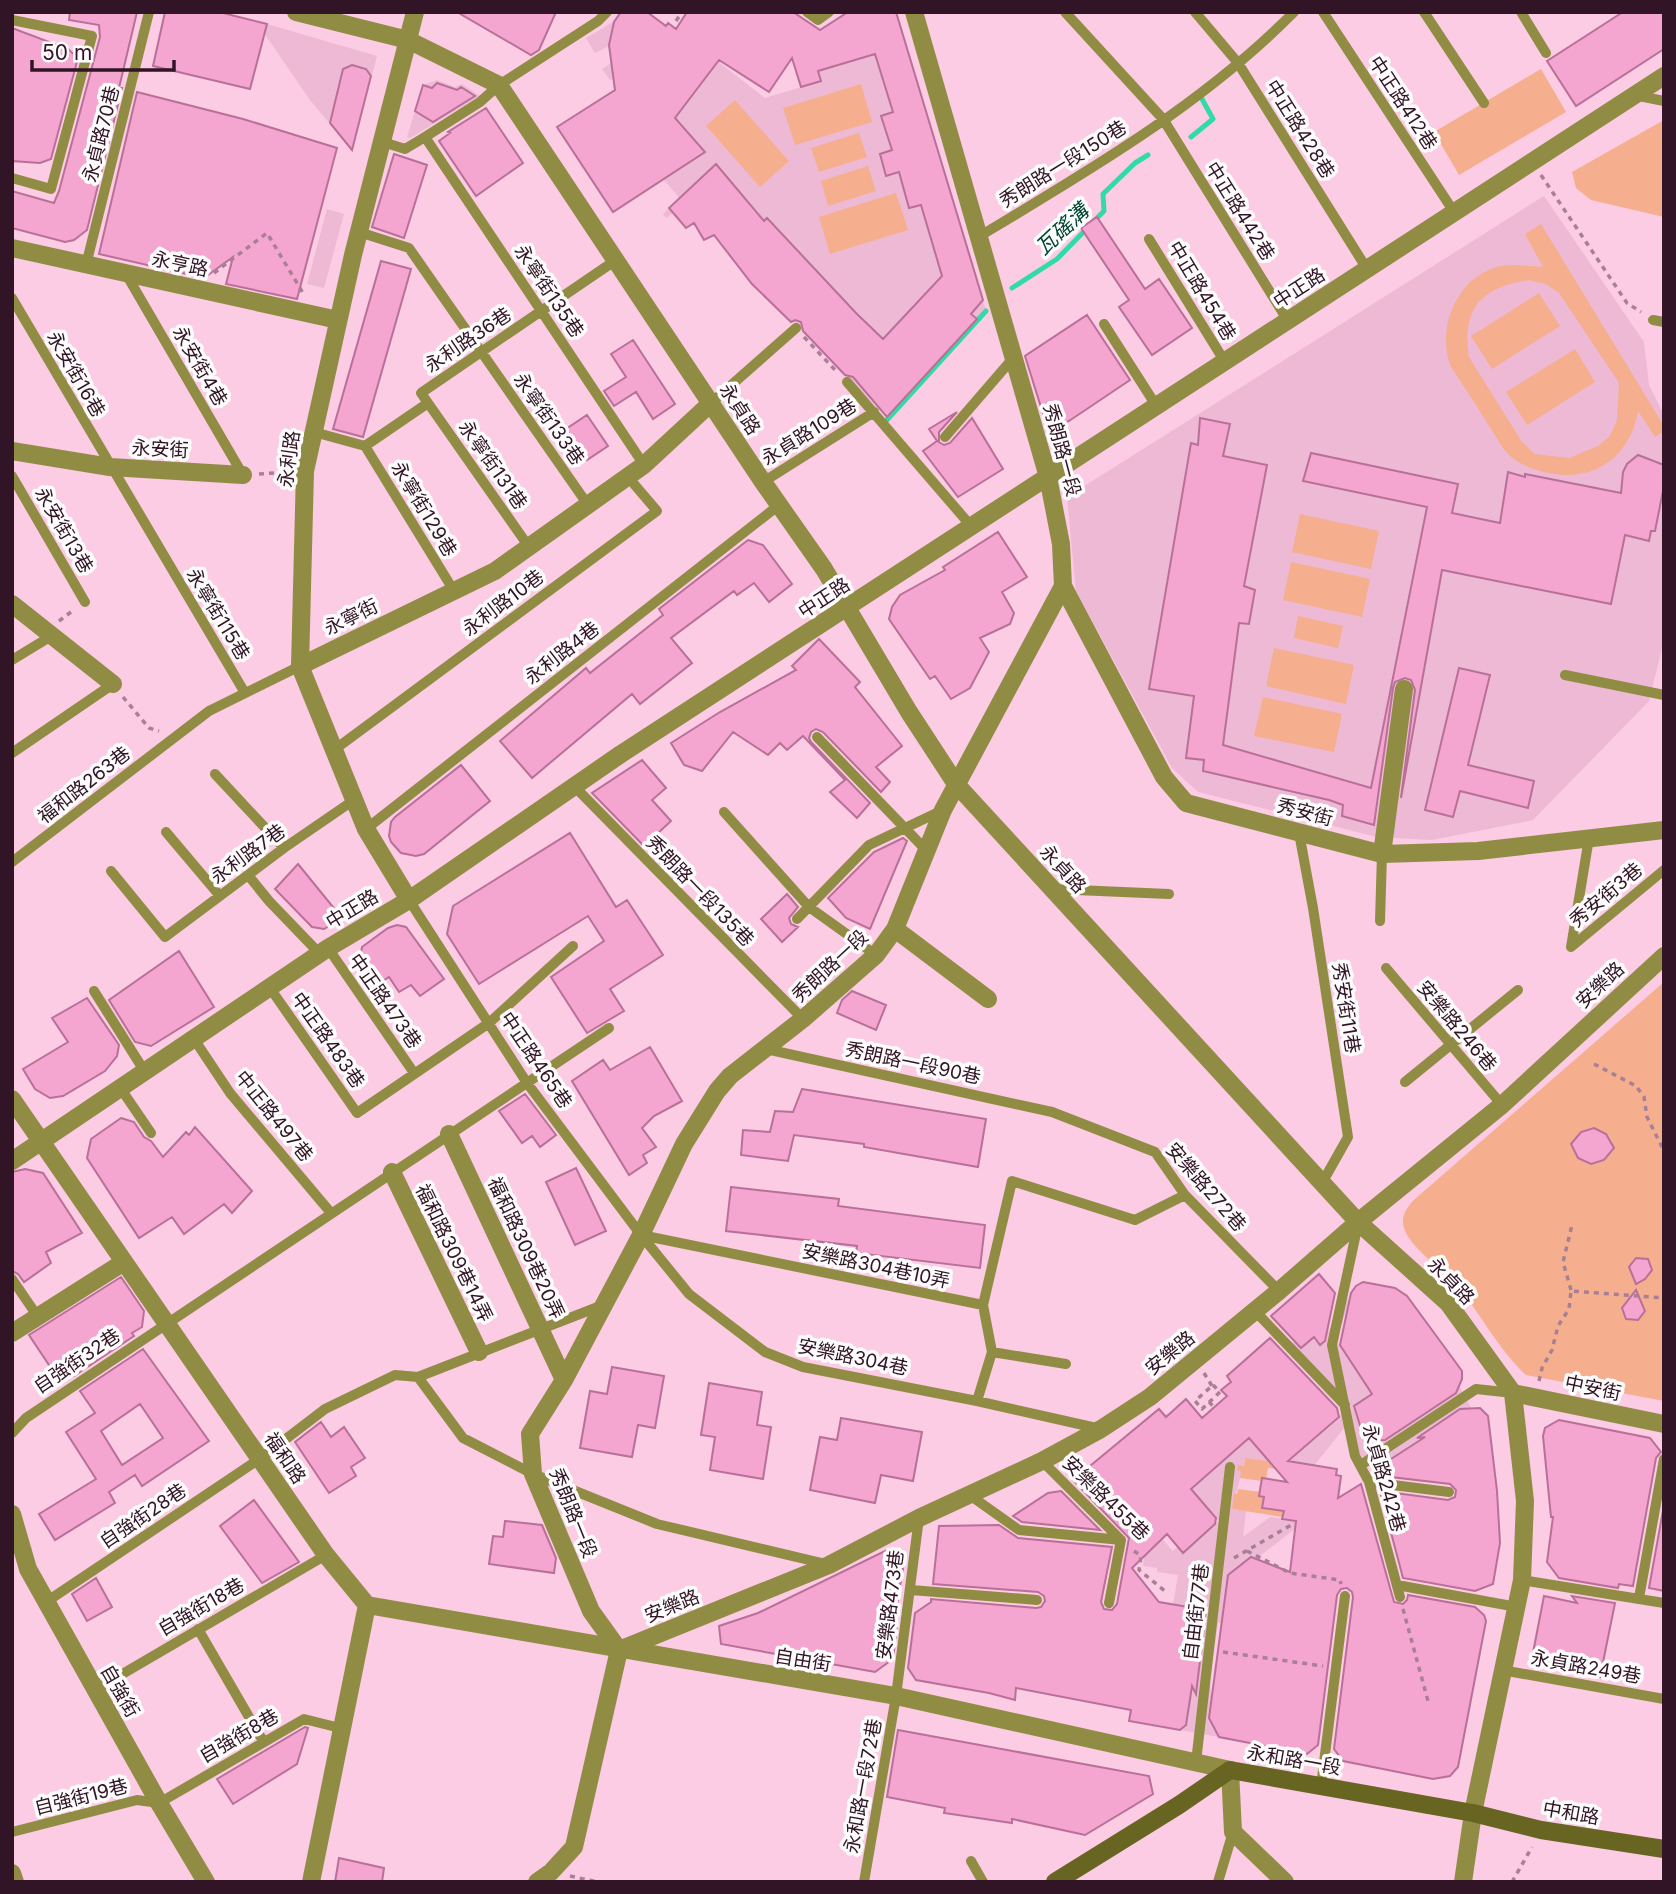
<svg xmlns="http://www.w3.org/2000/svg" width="1676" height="1894" viewBox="0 0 1676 1894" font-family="Inter,'Noto Sans TC',sans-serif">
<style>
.built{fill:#edb9d4}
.green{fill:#f5af8e;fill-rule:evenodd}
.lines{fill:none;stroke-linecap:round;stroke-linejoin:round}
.stream{stroke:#32dba6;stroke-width:5}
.building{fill:#f4a6d0;stroke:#b97098;stroke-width:2;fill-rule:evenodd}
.path{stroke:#a88095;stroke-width:3.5;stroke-dasharray:5 5;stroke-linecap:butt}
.service{stroke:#908c43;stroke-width:10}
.minor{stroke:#908c43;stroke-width:18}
.tertiary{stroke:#908c43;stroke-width:18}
.secondary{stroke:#686422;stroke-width:18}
.labels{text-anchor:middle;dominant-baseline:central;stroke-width:7;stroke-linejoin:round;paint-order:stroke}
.street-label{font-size:19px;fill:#311425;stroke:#fcfcfc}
.water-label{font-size:21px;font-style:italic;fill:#004631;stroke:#fcfcfc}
</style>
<rect width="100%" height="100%" fill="#fccbe4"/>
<!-- built -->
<path class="built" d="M621,12L665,26L668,23L765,98L801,87L796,70L824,34V27L848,12H896L986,310L887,418L793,321L791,322L752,284L714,235L704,240L694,224L686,228L673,213L666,218L663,214L673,205L683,202L663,179L613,212L557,127L614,90L613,79L610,80L602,69L611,63L609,46L595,53L586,38L613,22Z
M267,24L377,56L352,150L310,100L264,33Z
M437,80L455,87L462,84L480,96L410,138L407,137L423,85Z
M1544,196L1644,342L1649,385L1664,415V640L1649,701L1533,820L1432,840L1377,837L1198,792L1172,768L1076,591L1067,497Z
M327,209L344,214L324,288L307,284Z
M1340,1298L1350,1300L1336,1341L1372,1394L1354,1406L1363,1435L1369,1440L1400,1427L1459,1386L1471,1408L1374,1470L1366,1457L1359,1461L1345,1427L1312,1468L1245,1459L1232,1509L1246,1511L1243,1537L1270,1517L1296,1521V1528L1256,1559L1251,1557L1228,1575L1226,1591L1254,1602L1225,1598L1221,1623H1218L1210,1679L1213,1725L1219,1737L1180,1730L1186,1725L1189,1708L1179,1665L1188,1637L1203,1639L1208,1610L1173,1605L1178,1575L1157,1572V1568L1143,1566L1144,1557L1162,1539L1173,1551L1178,1546L1183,1552L1219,1521L1191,1489L1257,1431L1259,1433L1251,1440L1262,1454L1286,1463L1344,1412L1272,1336L1280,1330L1292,1344L1301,1337H1314L1320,1344L1336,1319Z"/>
<!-- green -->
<path class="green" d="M1541,69L1566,112L1459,175L1434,132Z
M861,84L872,122L795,145L783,108Z
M735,100L789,161L760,187L706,126Z
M1664,120V217L1591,200L1576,188L1572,172Z
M859,133L867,157L819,172L811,148Z
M868,166L876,191L828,206L821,181Z
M896,193L908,230L830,254L819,217Z
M1541,224L1664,426V431L1655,437L1638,411C1630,459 1591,484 1544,472C1532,469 1516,463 1507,453C1500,445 1495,434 1489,426C1477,406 1464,387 1451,367C1437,333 1453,285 1489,270C1506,262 1525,266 1543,267L1525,234ZM1529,280L1546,284L1559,293L1619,383L1617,420L1610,436L1598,446L1569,458L1535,454L1522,442L1469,357C1461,307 1483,287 1529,280Z
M1539,293L1560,326L1492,369L1471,336Z
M1575,349L1595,382L1527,425L1506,392Z
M1300,514L1379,531L1371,569L1292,552Z
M1291,562L1370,579L1362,617L1283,600Z
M1298,616L1343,626L1338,648L1294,638Z
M1274,648L1354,665L1346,704L1266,686Z
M1263,697L1342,714L1334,752L1254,736Z
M1664,982V1401L1526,1375C1499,1350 1482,1316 1459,1288C1445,1272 1414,1250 1406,1233C1399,1219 1405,1209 1415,1199Z
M1245,1458L1294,1465L1293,1471L1268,1468L1266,1479L1262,1481L1240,1478L1241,1471L1237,1470L1238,1465L1244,1466Z
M1238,1489L1260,1492L1264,1497L1263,1508L1283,1511V1517L1232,1509L1234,1494H1237Z"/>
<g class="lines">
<!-- stream -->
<path class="stream" d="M1191,137L1213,119L1202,99
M1012,288L1057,259L1104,211L1103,194L1135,163L1148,155
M886,421L986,311"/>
</g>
<!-- building -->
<path class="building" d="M70,12H137L119,88H122L87,230L74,240L65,242L12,228V191L54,203L59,191L100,37L99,25L69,20Z
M165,12H219L267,24L250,89L153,66Z
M457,12H556L539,50L531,55Z
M621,12H647L666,26L668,23L676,29L687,12H793L820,30L848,12H896L983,300L971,314L977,319L887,417L853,377L845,375L803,331L801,322L795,320L791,322L752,284L714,235L704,240L694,223L686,228L669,208L716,164L764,221L767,218L856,313L883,339L942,276L921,205L909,208L899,172L886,176L880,154L892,150L881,116L893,112L875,54L818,71L821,81L801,87L792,58L769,92L719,60L675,118L705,152L613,212L557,127L615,90L609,45L614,22Z
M1623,12H1664V49L1576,106L1547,61Z
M12,28L68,49L78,58L51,159L40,163L12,161Z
M352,65L366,69L371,76L352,150L330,123L343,69Z
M437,83L457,90L461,87L475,96L433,122L415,111L423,85L432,88Z
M137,92L243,119L337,148L297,299L226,284L233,257L204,278L99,254Z
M486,108L523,163L476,196L439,141L450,133L448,132Z
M394,154L427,165L404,238L372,227Z
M1097,217L1145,289L1159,279L1192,328L1152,355L1119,307L1129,300L1081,228Z
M381,261L411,269L363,437L333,429Z
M1087,315L1130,380L1069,421L1056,427L1045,420L1025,356Z
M633,340L675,404L653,419L636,392L614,406L604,391L626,377L611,354Z
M957,412L939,432V442L944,445L950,443L972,418L1003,469L958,497L923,451L937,441L929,429Z
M587,415L608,446L587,460L566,429Z
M1200,418L1230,424L1223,456L1267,465L1244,586L1255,590L1249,624L1239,623L1223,745L1371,788L1427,507L1303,481L1311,453L1458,484L1452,513L1500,523L1508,472L1525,477V474L1621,493L1623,472L1627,464L1638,455L1664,465V486L1655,531H1651L1649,541L1625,535L1611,604L1442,570L1401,798L1415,690L1411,680L1405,678L1395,682L1393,688L1374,825L1342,816L1343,805L1329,800L1203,771L1204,760L1186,758L1194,696L1149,689L1191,443L1198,445Z
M998,532L1027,577L1002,592L1014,613L1010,624L980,638L989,652L970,688L951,699L935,676L930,679L889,619L892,607L900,595L945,570L943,567Z
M748,540L763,545L792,584L769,602L754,583L737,595L734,591L671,638L692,663L640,704L632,694L532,778L500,741L586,668L590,673L663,615L659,609Z
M819,639L860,682L855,687L902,746L876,767L890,782L881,792L823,732L816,729L811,732L809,738L811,742L870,803L857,818L830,792L845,780L803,736L787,750L780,743L768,755L733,732L702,771L684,765L671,743L720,712L796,670L792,666Z
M1459,668L1490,675L1468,765L1534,781L1528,808L1460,791L1453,817L1425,810Z
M642,760L666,788L652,800L671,821L644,846L592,793Z
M461,765L490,801L424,854L416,856L401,853L391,842L389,836L391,822L395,817Z
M570,833L616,907L627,900L663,955L610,989L624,1011L587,1033L551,977L604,941L588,916L479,984L447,934L453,906Z
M903,838L907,841L870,929L846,918L828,898L874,852Z
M298,864L342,918L324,929L312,927L275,889Z
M787,894L798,907L789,918L791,924L798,927L782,942L761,919Z
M397,925L406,927L444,979L420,996L411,985L399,992L389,977L377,985L362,965L360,958L362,947L388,928Z
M179,951L214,1007L151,1046L135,1042L109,1000Z
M852,991L886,1005L876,1030L837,1013L842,1000Z
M87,998L119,1045L117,1056L105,1071L63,1096L50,1098L35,1089L23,1069L68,1042L52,1018Z
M650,1047L682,1101L654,1116L642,1128L656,1147L643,1155L647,1163L629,1175L572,1081L603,1060L610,1070Z
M802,1089L986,1119L978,1167L864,1147V1144L794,1135L788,1161L741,1155L743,1130L770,1132L775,1111L793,1112Z
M525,1094L556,1135L540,1147L532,1136L522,1143L499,1111Z
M121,1118L134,1122L144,1137L151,1141L163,1157L186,1132L189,1135L195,1127L252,1191L232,1213L224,1204L184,1234L172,1217L139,1238L87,1158L91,1139Z
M1594,1128L1606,1134L1614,1148L1604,1160L1591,1164L1578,1158L1571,1144L1581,1132Z
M576,1168L606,1231L575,1245L546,1182Z
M25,1169L43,1173L82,1233L46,1252L51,1263L24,1282L18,1274L12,1271V1172Z
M731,1187L839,1199L838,1206L985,1225L980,1268L856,1253L857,1246L726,1231Z
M1636,1258L1648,1259L1652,1270L1645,1279L1636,1284L1629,1267Z
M1319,1274L1335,1293L1325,1341L1320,1345L1314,1337L1301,1348L1271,1316Z
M121,1277L144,1311L142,1327L132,1333L134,1336L71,1378L68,1374L59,1380L29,1335Z
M1363,1282L1395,1288L1407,1296L1462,1371V1379L1456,1393L1385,1440L1369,1441L1363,1435L1354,1406L1372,1394L1340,1345L1351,1293L1356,1286Z
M1636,1290L1645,1311L1638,1320L1626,1319L1622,1308Z
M1270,1338L1337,1408L1339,1417L1288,1461L1337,1469L1336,1475L1341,1476L1338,1498L1361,1484L1394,1602L1403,1604L1407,1600L1408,1595L1475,1607L1484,1615L1486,1621L1458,1767L1450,1776L1433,1779L1343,1761L1334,1749L1353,1597L1352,1592L1347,1588L1341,1589L1337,1595L1318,1745L1307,1754L1219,1737L1209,1718L1228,1575L1251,1557L1290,1572L1296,1521L1282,1519L1284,1511L1262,1508L1264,1497L1259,1496L1262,1478L1287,1482L1249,1438L1191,1489L1216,1518L1215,1524L1183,1553L1167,1534L1132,1568L1159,1602L1206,1610L1196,1694L1192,1686L1186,1725L1180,1730L1129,1721L1131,1710L1016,1688L1015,1700L989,1693L916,1680L908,1668L915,1613L931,1602V1599L1036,1608L1041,1607L1045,1601L1044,1596L1038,1592L933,1584L939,1526L999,1525L1018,1538L1112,1547L1101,1602L1104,1609L1112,1610L1117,1604L1129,1538L1073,1480L1159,1409L1166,1417L1186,1399L1202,1418L1227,1396L1221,1390L1231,1382L1227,1376Z
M143,1349L209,1441L142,1486L135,1475L109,1492L115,1503L55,1540L39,1514L96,1479L66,1432L95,1413L80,1391ZM140,1404L163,1438L122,1465L101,1431Z
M612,1367L664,1376L655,1428L638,1425L632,1457L580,1448L590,1391L607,1394Z
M709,1383L762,1392L757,1425L771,1427L763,1479L710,1470L715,1437L701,1435Z
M1480,1408L1488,1416L1497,1491L1500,1543L1493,1584L1475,1591L1403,1578L1380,1491L1448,1500L1455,1497L1456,1490L1450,1484L1374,1475V1470L1425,1437L1417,1438L1460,1409Z
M841,1418L922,1432L913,1481L881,1475L875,1503L810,1490L820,1437L837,1440Z
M1559,1420L1650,1438L1661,1452L1656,1458L1633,1586L1619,1584L1618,1588L1559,1578L1547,1562L1553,1517H1551L1543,1436L1545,1428Z
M321,1422L331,1437L344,1427L365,1458L351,1467L356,1476L329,1493L295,1442Z
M1061,1491L1100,1530L1022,1522L1013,1516L1048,1493Z
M254,1500L299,1562L262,1583L220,1526Z
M1664,1505V1591L1649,1588Z
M505,1521L542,1525L556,1558L554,1573L489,1564L493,1536L503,1537Z
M889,1549L899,1550L904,1562L893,1629L897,1626L893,1659L875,1672L721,1644L719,1626L758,1613Z
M96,1578L112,1607L87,1621L72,1594Z
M1544,1596L1577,1603L1572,1596L1615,1603L1600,1677L1531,1663Z
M305,1727L308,1728L297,1764L233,1804L217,1779Z
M898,1730L1149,1776L1153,1794L1085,1835L1012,1819V1823L944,1813L945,1808L887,1797Z
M339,1858L384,1868L382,1882H335Z"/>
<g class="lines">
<!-- path -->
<path class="path" d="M676,21L682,12
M1541,175L1627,303L1641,312
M214,273L267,233L303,293
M804,337L837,372
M259,474L289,472
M59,621L75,609
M123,697L149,728L159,731
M1594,1064L1636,1086L1644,1097L1647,1117L1664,1151
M1571,1290L1563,1262L1572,1225
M1204,1373L1212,1386
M1539,1381L1542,1368L1552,1350L1558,1326L1569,1309L1571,1291L1664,1298
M1213,1385L1220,1392L1202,1409L1195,1401Z
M1209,1402L1214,1407
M1134,1551L1141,1556L1139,1570L1165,1591
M1247,1551L1290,1573L1340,1580L1341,1584
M1234,1558L1293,1524
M1403,1609L1428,1701
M1223,1652L1323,1666
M570,1876L598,1882
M1512,1882L1532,1847"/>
<!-- service -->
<path class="service" d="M807,12L818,20L829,12
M1065,12L1163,119L1288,321
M1195,12L1238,63L1367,269
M1323,12L1454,212
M1424,12L1484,103
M1521,12L1546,53
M12,20L92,36L51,189L12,178
M1634,95L1664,101
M425,137L480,102L499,85L598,21L607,12
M383,142L405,149L425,137L644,465
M359,232L409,248L588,505
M980,236C1090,170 1203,104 1294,12
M1149,239L1225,362
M86,265L149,12
M126,274L243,475
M12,298L245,693
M1653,320L1664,322
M1104,324L1157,407
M847,382L971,526
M711,403L796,328
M314,432L365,446L428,403
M945,437L1014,357
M365,446L454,591
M12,476L85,602
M763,482L874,412
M529,547L421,393L616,260
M12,660L53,635
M1565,675L1664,695
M817,737L926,850
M334,750L657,511L628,477
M12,753L113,684
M215,774L284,848
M574,786L803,1019
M724,812L809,907L876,955
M366,829L779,505
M166,832L220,896
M1299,833L1313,908L1348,1137L1322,1183
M12,862L209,711L300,666
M111,871L165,937L284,848L354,800
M248,875L269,901L320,954
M1053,889L1169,894
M409,900L527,1083L641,1235L689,1294L765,1352L803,1367L977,1401L1101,1429
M797,919L869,845L943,810
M1380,921L1382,854
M1571,947L1664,870
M1571,947L1589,838
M328,948L414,1073
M1386,968L1502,1105
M270,988L357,1113L489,1023L573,946
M94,991L145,1072
M194,1039L230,1093L331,1213
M766,1049L1052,1112L1155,1152L1185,1195L1279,1291
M1405,1082L1518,990
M121,1089L151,1133
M1358,1224L1332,1345L1355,1456L1369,1482L1400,1597
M641,1235L983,1305L992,1352L1066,1364
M12,1279L38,1317
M983,1305L1012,1181L1135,1220L1185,1195
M1255,1311L1345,1405
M418,1377L603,1305
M977,1401L992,1352
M12,1433L26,1418L609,1028
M1042,1461L1121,1540
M1361,1465L1476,1389L1513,1393
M1369,1482L1449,1492
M971,1496L1019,1530L1121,1540
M1522,1580L1664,1603
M1397,1585L1517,1607
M911,1590L1037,1600
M1639,1598L1664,1459
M46,1602L261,1458L325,1409L395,1375L418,1377L463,1438L533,1474L657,1524L826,1564
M1109,1603L1121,1540
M198,1629L263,1741
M1502,1670L1664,1699
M95,1690L326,1555
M1196,1762L1230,1467
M1321,1786L1345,1596
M12,1832L137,1800L159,1803L304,1719L340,1728
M971,1861L983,1882
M864,1882L896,1696L919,1518
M1218,1882L1233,1832"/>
<!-- minor -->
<path class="minor" d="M296,12L408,40L499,85L763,482L824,569L909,712L956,784L1358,1222L1448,1303L1513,1393L1525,1501L1522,1580L1473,1813L1463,1882
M12,248L338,320
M12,451L110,467L243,475
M1063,586L1164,777L1186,803L1382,854L1478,851L1664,830
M12,604L113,684
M300,666L495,571L644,465L711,403
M1382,854L1404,689
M895,929L988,999
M449,1134L564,1380
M392,1172L479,1352
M12,1333L124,1262
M1513,1393L1664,1424
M12,1514L28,1569L159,1803L206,1882
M619,1650L829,1565L919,1518L1042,1461L1101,1429L1150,1397L1279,1291L1358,1222L1502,1105L1664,956
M1230,1770L1233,1832L1285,1882
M12,1873L15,1882
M537,1882L551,1872L574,1847L619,1650L591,1611L533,1474L530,1434L564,1380L641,1235L684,1144L717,1091L730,1076L803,1019L876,955L895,929L943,810L1063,586L1061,544L1048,477L914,12"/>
<!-- tertiary -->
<path class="tertiary" d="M409,900L366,829L300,666L305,471L353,255L415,12
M12,1099L326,1555L367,1605
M12,1161L328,948L409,900L621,754L1664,76
M367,1605L896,1696L1230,1770
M311,1882L367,1605"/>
<!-- secondary -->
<path class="secondary" d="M1055,1882L1179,1805L1230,1770L1473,1813L1541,1830L1664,1849"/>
</g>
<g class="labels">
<!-- street labels -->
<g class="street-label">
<text transform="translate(1403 103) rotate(57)">中正路412巷</text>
<text transform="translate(1300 129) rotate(58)">中正路428巷</text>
<text transform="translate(101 134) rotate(-76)">永貞路70巷</text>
<text transform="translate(1063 164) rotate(-32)">秀朗路一段150巷</text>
<text transform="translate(1240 211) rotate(58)">中正路442巷</text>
<text transform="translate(180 264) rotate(12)">永亨路</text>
<text transform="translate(1299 288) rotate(-33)">中正路</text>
<text transform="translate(549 291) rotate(56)">永寧街135巷</text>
<text transform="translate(1202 291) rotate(59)">中正路454巷</text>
<text transform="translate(468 340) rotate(-34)">永利路36巷</text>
<text transform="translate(200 366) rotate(60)">永安街4巷</text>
<text transform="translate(76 374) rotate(60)">永安街16巷</text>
<text transform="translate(740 409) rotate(57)">永貞路</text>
<text transform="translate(549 419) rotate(55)">永寧街133巷</text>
<text transform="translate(809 432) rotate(-32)">永貞路109巷</text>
<text transform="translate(160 449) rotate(3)">永安街</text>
<text transform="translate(1062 450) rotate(75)">秀朗路一段</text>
<text transform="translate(289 459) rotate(-82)">永利路</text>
<text transform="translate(493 465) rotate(55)">永寧街131巷</text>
<text transform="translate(424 509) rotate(59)">永寧街129巷</text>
<text transform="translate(64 530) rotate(60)">永安街13巷</text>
<text transform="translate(824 598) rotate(-33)">中正路</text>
<text transform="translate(503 603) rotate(-37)">永利路10巷</text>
<text transform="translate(218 614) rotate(59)">永寧街115巷</text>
<text transform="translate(351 617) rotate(-26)">永寧街</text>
<text transform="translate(562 653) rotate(-38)">永利路4巷</text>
<text transform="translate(84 785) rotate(-38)">福和路263巷</text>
<text transform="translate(1305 812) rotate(15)">秀安街</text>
<text transform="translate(248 854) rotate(-36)">永利路7巷</text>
<text transform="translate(1063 869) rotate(47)">永貞路</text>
<text transform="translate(700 891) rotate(46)">秀朗路一段135巷</text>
<text transform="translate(1606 895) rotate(-40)">秀安街3巷</text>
<text transform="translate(352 909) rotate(-31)">中正路</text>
<text transform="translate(830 966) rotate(-43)">秀朗路一段</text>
<text transform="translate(1600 985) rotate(-43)">安樂路</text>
<text transform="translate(385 1001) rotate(55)">中正路473巷</text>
<text transform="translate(1346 1008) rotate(81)">秀安街11巷</text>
<text transform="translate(1457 1026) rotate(50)">安樂路246巷</text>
<text transform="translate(328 1040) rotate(55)">中正路483巷</text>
<text transform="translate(536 1060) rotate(56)">中正路465巷</text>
<text transform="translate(913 1063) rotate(12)">秀朗路一段90巷</text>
<text transform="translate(274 1116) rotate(51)">中正路497巷</text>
<text transform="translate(1206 1187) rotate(49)">安樂路272巷</text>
<text transform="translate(526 1248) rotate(65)">福和路309巷20弄</text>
<text transform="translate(454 1253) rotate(64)">福和路309巷14弄</text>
<text transform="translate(876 1266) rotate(12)">安樂路304巷10弄</text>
<text transform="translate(1451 1281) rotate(46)">永貞路</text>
<text transform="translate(1170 1353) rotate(-39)">安樂路</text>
<text transform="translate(853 1357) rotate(12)">安樂路304巷</text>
<text transform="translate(77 1361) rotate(-34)">自強街32巷</text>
<text transform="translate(1593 1388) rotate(12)">中安街</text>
<text transform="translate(285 1458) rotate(56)">福和路</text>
<text transform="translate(1384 1478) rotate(74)">永貞路242巷</text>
<text transform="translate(1106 1498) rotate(44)">安樂路455巷</text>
<text transform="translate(573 1513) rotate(68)">秀朗路一段</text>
<text transform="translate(143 1516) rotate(-34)">自強街28巷</text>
<text transform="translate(890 1605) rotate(-83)">安樂路473巷</text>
<text transform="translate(672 1606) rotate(-22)">安樂路</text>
<text transform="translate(201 1607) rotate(-30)">自強街18巷</text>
<text transform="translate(1196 1612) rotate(-83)">自由街77巷</text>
<text transform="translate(803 1660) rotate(9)">自由街</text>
<text transform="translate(1586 1667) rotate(10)">永貞路249巷</text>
<text transform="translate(120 1691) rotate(60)">自強街</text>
<text transform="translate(239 1736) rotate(-30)">自強街8巷</text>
<text transform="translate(1294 1760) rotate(10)">永和路一段</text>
<text transform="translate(863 1786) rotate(-80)">永和路一段72巷</text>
<text transform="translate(81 1797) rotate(-14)">自強街19巷</text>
<text transform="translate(1571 1813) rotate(10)">中和路</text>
</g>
<!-- water labels -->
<g class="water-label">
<text transform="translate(1062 229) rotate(-43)">瓦磘溝</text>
</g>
</g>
<!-- border -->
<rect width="1676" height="1894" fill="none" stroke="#311425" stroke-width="28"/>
<!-- scale -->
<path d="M32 60v10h142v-10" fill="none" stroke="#311425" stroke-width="3.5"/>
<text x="42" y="60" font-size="21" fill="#311425" stroke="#fcfcfc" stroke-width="5" paint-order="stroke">50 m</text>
</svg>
